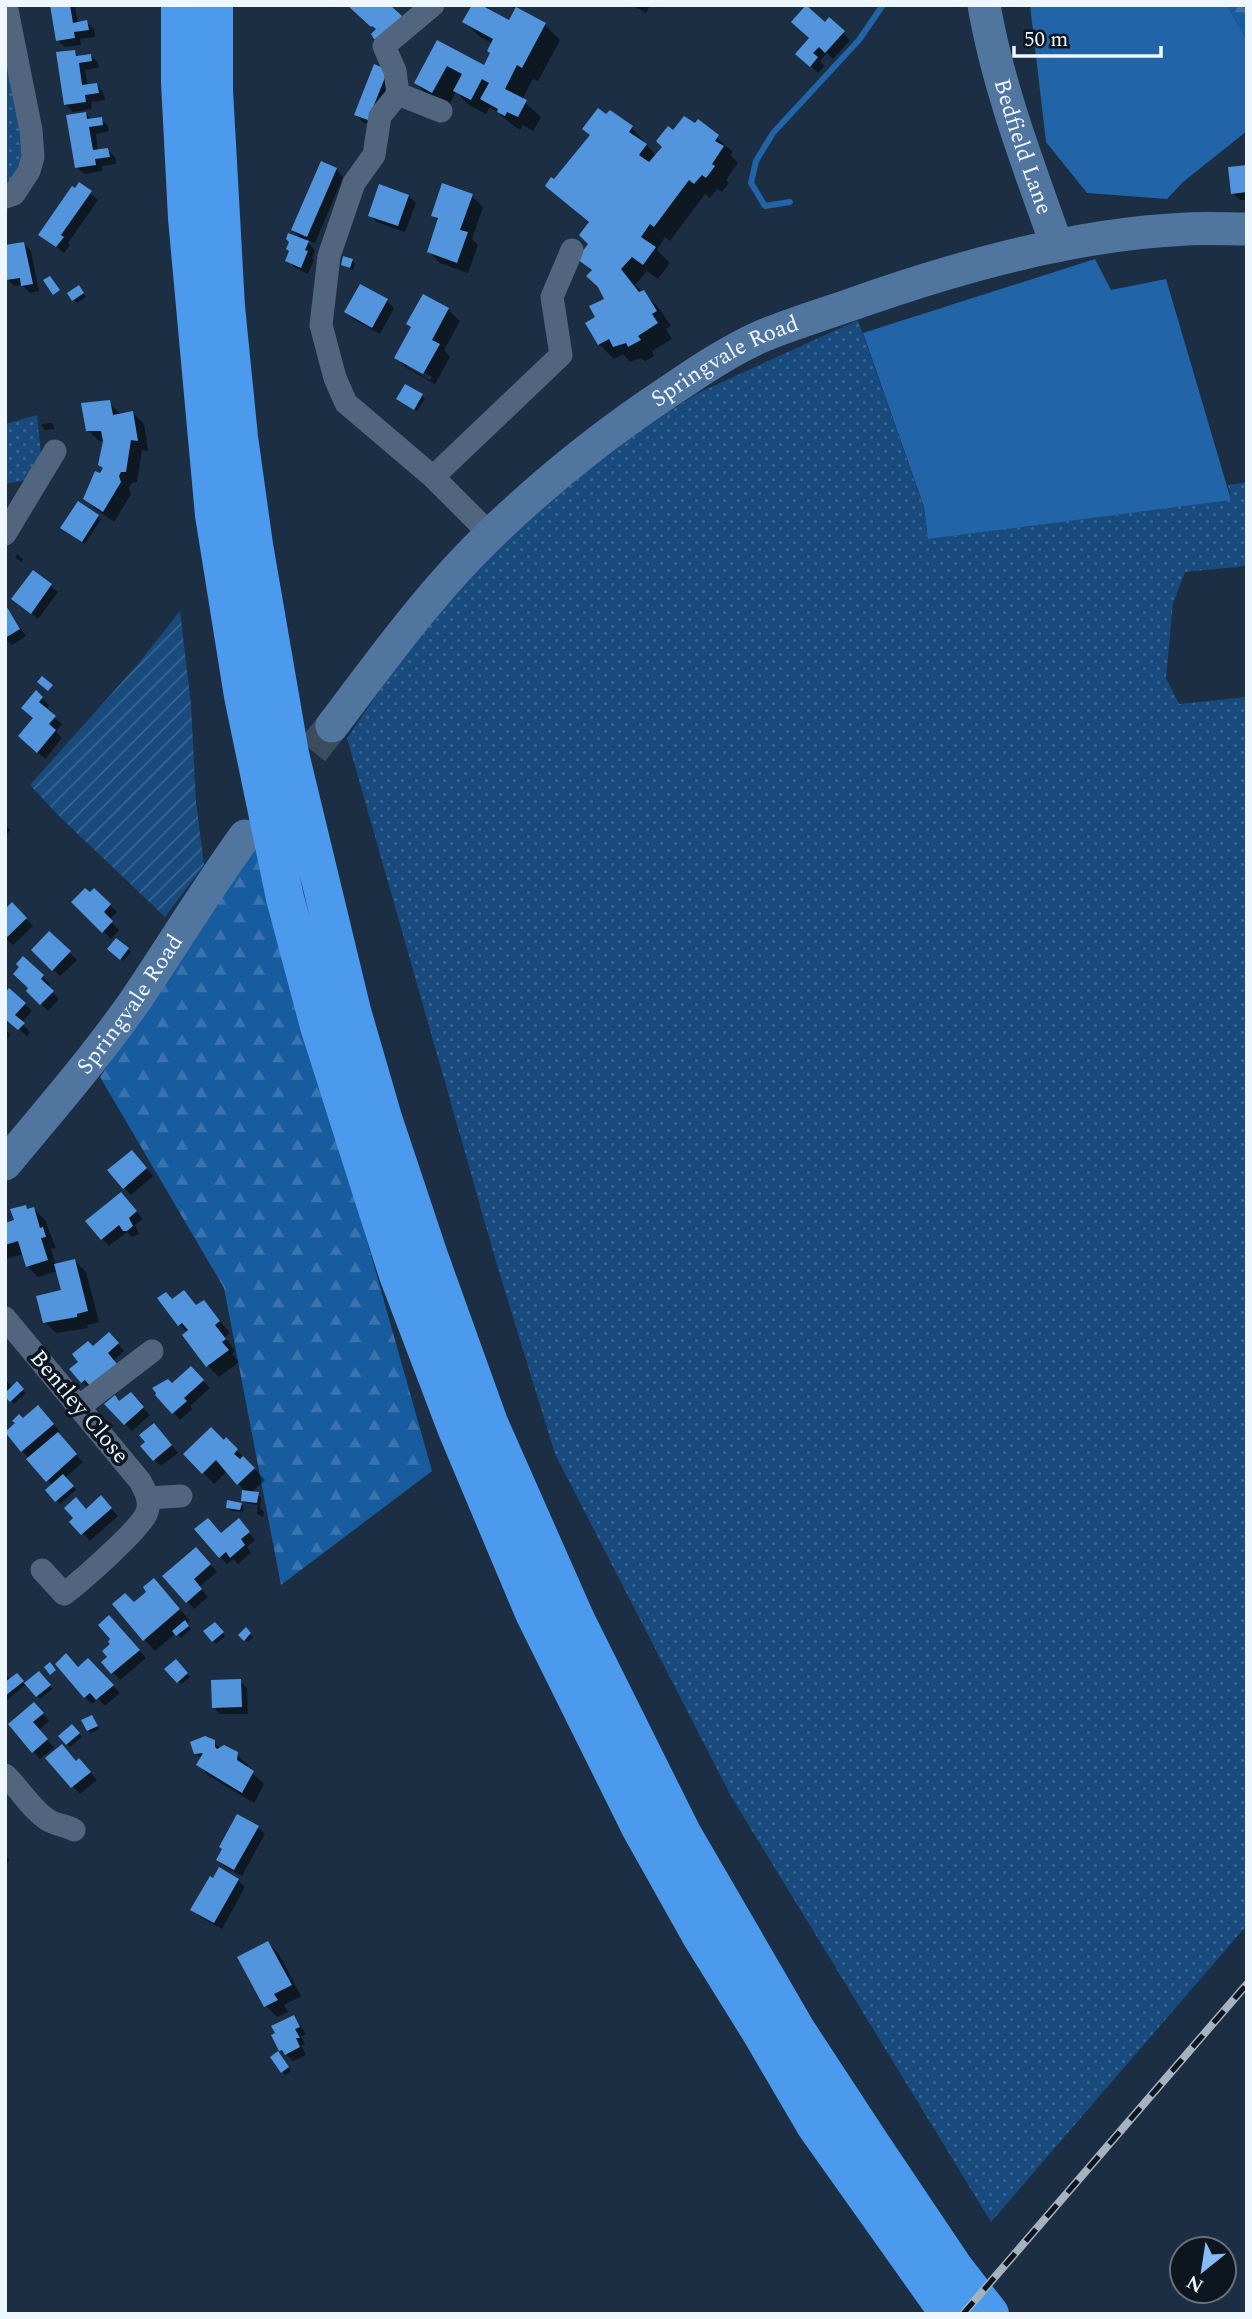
<svg xmlns="http://www.w3.org/2000/svg" width="1252" height="2319" viewBox="0 0 1252 2319" font-family="Spectral,serif">
<style>
.grass{fill:url(#grass-dots)}
.forest{fill:url(#forest-firs)}
.garden{fill:url(#garden-furrows)}
.water{fill:#2164a8}
.shadow{fill:#0007;fill-rule:evenodd}
.lines{fill:none;stroke-linecap:round;stroke-linejoin:round}
.stream{stroke:#2164a8;stroke-width:6}
.building{fill:#5395dd}
.secondary-tunnel{stroke:#3b4c5f;stroke-width:33;stroke-dasharray:33 17;stroke-linecap:butt}
.street{stroke:#51667e;stroke-width:23}
.secondary{stroke:#5076a0;stroke-width:33}
.highway{stroke:#4c9aee;stroke-width:38}
.rail-casing{stroke:#a6b2be;stroke-width:8}
.rail{stroke:#0d151f;stroke-width:5;stroke-dasharray:16;stroke-linecap:butt}
.labels{text-anchor:middle;dominant-baseline:central;stroke-width:7;stroke-linejoin:round;paint-order:stroke}
.street-label{font-size:23px;fill:#eef6fe;stroke:#0d151f}
</style>
<defs>
<pattern id="grass-dots" width="8" height="8" patternUnits="userSpaceOnUse" patternTransform="scale(1.75)"><rect width="8" height="8" fill="#184a7e"/><path d="M2 2h.1M6 6h.1" fill="none" stroke="#3a6591" stroke-width="1.8" stroke-linecap="round"/></pattern>
<pattern id="forest-firs" width="22" height="20" patternUnits="userSpaceOnUse" patternTransform="scale(1.75)"><rect width="22" height="20" fill="#185ca0"/><path d="M5 1l3.5 6h-7zM16 11l3.5 6h-7z" fill="#3a74ae"/></pattern>
<pattern id="garden-furrows" width="10" height="10" patternUnits="userSpaceOnUse" patternTransform="scale(1.75)"><rect width="10" height="10" fill="#184a7e"/><path d="M-1 1l2-2M0 10L10 0M9 11l2-2" fill="none" stroke="#3a6591"/></pattern>
</defs>
<rect width="100%" height="100%" fill="#1b2e43"/>
<!-- grass -->
<path class="grass" d="M5,70L11,72L25,156L20,173L5,188Z
M858,320L924,508L928,539L1231,499L1228,485L1247,482V566L1185,572L1173,603L1166,678L1179,704L1247,697V1925L991,2222L732,1798L555,1454L497,1265L347,738L429,619L564,480L696,394Z
M37,415L41,454L27,480L5,484V424Z"/>
<!-- forest -->
<path class="forest" d="M1227,5H1247V40Z
M253,837L432,1471L281,1585L224,1288L100,1077Z"/>
<!-- garden -->
<path class="garden" d="M180,611L191,704L196,802L204,865L165,917L59,816L30,785L138,664Z"/>
<!-- water -->
<path class="water" d="M1030,5H1227L1247,40V131L1183,182L1167,199L1087,193L1046,142Z
M1095,259L1111,290L1166,279L1231,500L928,539L924,507L863,333Z"/>
<!-- shadow -->
<path class="shadow" d="M52,5H88L75,7L78,23L87,22L94,29L95,37L80,39L81,45L65,47L58,40Z
M631,5H650L646,13Z
M465,22L545,25L560,40L538,81L533,79L522,100L541,117L533,131L523,125L520,130L514,126L490,107L486,114L470,106L456,92L448,107L431,98L416,83L438,43L485,68L492,54L493,44L480,37Z
M825,25L843,33L850,40L833,59L827,53L820,61L824,66L818,73L797,54Z
M74,52L80,57L91,55L98,63L99,67L85,70L88,86L96,84L103,92L105,100L91,102L92,109L73,112L65,104Z
M375,67L394,79L375,126L363,122L356,115Z
M85,113L92,120L101,119L108,126L109,131L96,134L98,151L108,150L115,157L116,164L102,166V171L84,174L76,167Z
M698,122L733,152L730,155L738,163L726,180L729,183L722,192L717,189L710,198L705,194L670,241L665,237L657,250L670,263L658,279L647,271L635,285L658,307L671,326L666,329L672,339L652,351L654,356L645,361L641,358L630,362L623,354L614,359L599,344L598,317L607,299L593,272L580,259L590,244V224L547,186L632,128L656,156L673,132L695,126Z
M1247,167V200H1240L1233,193Z
M336,169L343,177L315,243L305,239L315,250L312,258L314,260L308,274L294,267L287,260L290,251L304,241L293,230Z
M79,184L98,200L68,243L70,245L64,253L41,234Z
M409,196L416,203L405,232L377,222L370,215Z
M472,196L483,207L472,239L478,245L468,273L440,263L429,252L439,222L433,215Z
M24,244L31,251L39,291L30,293L22,285L14,286L7,279L5,273V247Z
M352,260L355,263L353,270L343,265Z
M360,286L387,301L394,308L380,334L353,319L346,312Z
M82,291L86,297L77,303L74,300Z
M424,296L448,310L460,321L444,350L450,357L435,384L408,369L396,358L413,328ZM407,363L432,377L430,380L407,367Z
M422,396L425,399L417,411L398,399Z
M109,402L121,415L133,413L144,424L148,451L142,450L137,482L132,483L129,488L131,494L114,522L97,510L85,499L105,468V441H99L88,430Z
M52,423L55,429L45,430L42,426V424Z
M78,503L101,519L85,544L65,531Z
M17,554L23,559L21,562L15,557Z
M33,572L58,592L38,619L13,599Z
M5,607L26,636L12,645L5,639Z
M36,693L49,705L46,710L62,724L56,732L62,738L45,759L27,743L35,718Z
M5,825L11,830L5,836Z
M94,890L117,912L109,920L119,930L111,939L74,902Z
M12,904L33,926L13,945L7,940L5,941V910Z
M49,933L77,960L60,976L33,950Z
M117,940L131,952L123,961L109,949Z
M23,958L50,984L47,987L59,999L48,1011L28,991L30,989Z
M25,1004L32,1011L21,1023L30,1032L27,1036L5,1017Z
M5,1029L11,1035L5,1041Z
M139,1159L153,1176L131,1195L124,1188Z
M128,1201L143,1219L135,1225L139,1234L132,1237L127,1232L109,1246L102,1239Z
M25,1207L29,1210L34,1209L45,1220L56,1248L51,1249L56,1266L75,1261L86,1272L99,1322L87,1325L88,1328L56,1333L45,1322L63,1291L58,1271L38,1277L27,1266L24,1254L5,1259V1225L16,1222Z
M184,1292L198,1307L204,1302L230,1333L225,1337L235,1351L232,1354L239,1362L219,1377L208,1366L188,1333L179,1324L172,1301Z
M116,1342L124,1351L113,1361L89,1389L72,1369L93,1348Z
M191,1368L210,1388L190,1406L192,1409L180,1420L157,1395Z
M5,1379L13,1388L17,1384L26,1393L14,1404L9,1399L5,1402Z
M137,1401L150,1415L132,1431L106,1404Z
M45,1414L60,1432L57,1434L83,1462L65,1478L76,1490L60,1504L48,1491L53,1486L6,1433L23,1420Z
M161,1432L178,1453L161,1466L154,1459Z
M226,1439L265,1480L251,1493L261,1497L260,1508L264,1512L263,1517L257,1514L258,1505L246,1503L243,1500L244,1490L227,1471L214,1484L185,1454Z
M101,1498L118,1516L90,1541L72,1522Z
M241,1504L244,1507L243,1512L231,1511L228,1507Z
M245,1528L255,1540L247,1547L251,1553L238,1564L233,1559L227,1564L220,1557Z
M203,1556L217,1572L199,1587L208,1597L194,1609L165,1576Z
M165,1592L190,1621L186,1624L191,1629L181,1638L176,1633L155,1651L144,1639L134,1604Z
M116,1624L146,1658L120,1680L104,1662L109,1657Z
M215,1624L225,1636L216,1644L206,1631Z
M246,1630L253,1637L248,1642L241,1635Z
M88,1660L120,1693L105,1706L98,1699L92,1704L85,1697L78,1669Z
M176,1662L190,1677L181,1684L167,1669Z
M5,1674L11,1680L17,1675L25,1685L39,1674L52,1689L40,1699L27,1683L5,1702Z
M240,1681L247,1688L248,1714H220L213,1707Z
M41,1711L49,1721L39,1730L54,1748L40,1759L10,1724Z
M95,1720L99,1729L91,1733L88,1730Z
M72,1726L82,1737L70,1747L61,1736Z
M214,1742L221,1749L236,1754L248,1765V1769L264,1784L254,1803L209,1776L198,1765L202,1759L196,1753Z
M48,1758L76,1763L86,1768L97,1780L80,1794Z
M258,1827L265,1834L242,1876L225,1867L218,1860Z
M5,1855L10,1860L5,1866Z
M238,1880L245,1887L222,1929L200,1917L193,1910Z
M268,1943L279,1954L301,1996L284,2005L288,2012L277,2017L266,2006Z
M294,2017L306,2034L301,2036L305,2045H301L306,2055L293,2061L281,2050Z
M280,2056L291,2071L285,2075L283,2072Z"/>
<g class="lines">
<!-- stream -->
<path class="stream" d="M790,202L765,206L751,183L756,161L773,133L859,40L883,5"/>
</g>
<!-- building -->
<path class="building" d="M50,5H70L73,23L87,20L89,30L74,32L75,38L56,41Z
M347,5H390L402,16L379,40L374,39L371,34L376,29L372,26L371,27Z
M472,5H481L509,20L516,7L546,23L522,68L517,65L505,89L527,100L518,117L507,112L505,116L497,112L498,109L480,99L489,83L482,79L471,100L453,91L462,74L447,66L432,93L414,83L437,40L484,65L490,53L487,51L493,39L462,22Z
M806,5L825,22L829,17L845,31L825,53L819,47L813,53L818,57L810,67L795,54L809,38L791,22Z
M75,50L76,56L91,54L92,61L79,63L82,85L97,83L99,93L85,95L86,102L64,105L56,52Z
M374,64L388,70L368,120L354,115Z
M598,108L606,114L610,110L633,126L629,132L647,144L639,155L649,162L662,147L656,141L668,126L673,130L684,116L695,123L698,119L719,135L715,141L724,146L712,164L715,166L706,178L702,175L694,184L689,180L654,227L650,224L641,237L656,247L643,265L632,257L621,269L639,292L644,290L657,311L652,314L658,323L638,336L641,340L628,347L626,343L613,347L609,339L598,345L585,323L595,317L589,306L604,299L598,287L586,276L592,270L577,259L588,244L579,235L589,222L545,186L551,177L554,179L590,135L582,129Z
M86,112L87,119L102,117L103,125L89,127L93,150L108,148L110,157L95,159L96,165L75,168L66,115Z
M321,161L337,168L307,237L291,230Z
M1247,165V192L1231,194L1228,167Z
M79,182L92,191L61,235L64,237L56,247L38,235L72,186L75,188Z
M442,183L473,194L460,230L468,232L457,263L427,252L438,218L431,216Z
M379,184L409,195L398,226L368,216Z
M288,233L309,241L305,250L308,251L301,268L285,261L289,251L286,249L289,242L286,239Z
M24,242L33,284L21,286L20,278L6,280L5,245Z
M343,256L353,259L350,268L341,265Z
M50,276L60,290L53,295L43,280Z
M360,284L388,299L372,328L344,312Z
M79,285L84,293L72,301L67,293Z
M423,294L449,308L432,340L440,344L423,374L394,358L411,327L406,324Z
M405,384L423,394L414,410L396,399Z
M110,400L113,415L133,411L138,441L131,440L126,472H121L119,476L121,482L103,512L83,499L95,471L100,473L103,468L98,465L103,441L101,431H86L81,403Z
M78,501L99,515L82,542L60,528Z
M33,570L52,584L31,614L11,599Z
M5,604L20,629L5,638Z
M42,676L53,685L48,691L37,682Z
M36,690L43,697L39,702L56,716L49,724L56,730L37,753L18,736L33,718L21,708Z
M85,888L90,892L94,888L111,904L104,912L113,921L102,933L71,902Z
M12,902L27,918L5,939V909Z
M49,931L71,951L52,971L31,950Z
M116,938L129,948L120,960L107,949Z
M23,956L44,975L41,979L54,991L40,1005L26,991L28,988L13,974L19,967L16,964Z
M9,988L26,1003L15,1015L25,1023L18,1030L5,1019V993Z
M132,1150L147,1168L123,1189L107,1170Z
M121,1192L137,1211L129,1218L133,1226L127,1231H123L119,1225L101,1240L85,1221Z
M26,1205L27,1209L34,1207L40,1228L43,1227L46,1237L41,1238L48,1260L26,1267L18,1241L5,1245V1223L14,1220L10,1209Z
M75,1259L88,1311L77,1314V1317L43,1323L36,1296L61,1290L54,1264Z
M184,1290L196,1305L204,1300L220,1321L215,1325L226,1339L222,1342L229,1350L206,1367L182,1335L188,1330L182,1323L178,1326L157,1298L166,1292L172,1299Z
M109,1332L119,1343L108,1353L117,1364L90,1386L85,1380L81,1383L69,1369L78,1362L72,1354L88,1341L93,1346Z
M191,1366L204,1380L184,1398L187,1401L172,1414L155,1395L156,1393L152,1388L168,1379L172,1383Z
M17,1381L24,1389L10,1402L5,1397V1393Z
M131,1392L144,1407L124,1425L104,1404L115,1395L119,1401Z
M38,1405L54,1424L21,1452L5,1432L15,1423L12,1421L19,1414L23,1418Z
M154,1423L172,1445L153,1461L140,1446L145,1442L139,1435Z
M211,1427L224,1440L226,1437L238,1449L234,1454L240,1459L243,1456L255,1468L237,1485L216,1460L202,1474L183,1454Z
M58,1432L77,1454L46,1482L26,1459Z
M63,1474L74,1486L55,1502L45,1490Z
M242,1490L259,1492L257,1503L241,1501Z
M101,1495L112,1508L81,1535L69,1522L73,1518L64,1508L76,1497L86,1509Z
M227,1500L242,1503L240,1510L226,1508Z
M208,1518L221,1533L239,1518L250,1532L241,1539L245,1545L230,1558L226,1552L219,1558L194,1529Z
M196,1547L211,1564L194,1579L202,1589L186,1603L162,1576Z
M154,1578L180,1609L143,1641L112,1604L125,1593L134,1602L146,1592L143,1587Z
M109,1615L140,1650L111,1674L101,1662L107,1657L102,1651L110,1644L108,1642L110,1639L98,1625Z
M185,1620L189,1626L176,1636L172,1631Z
M215,1622L224,1632L212,1642L203,1631Z
M246,1627L251,1633L244,1641L238,1635Z
M66,1653L78,1667L88,1658L114,1685L96,1700L90,1693L84,1698L55,1664Z
M176,1659L188,1673L177,1683L164,1669Z
M50,1662L56,1670L50,1675L44,1667Z
M39,1671L51,1685L36,1697L24,1683Z
M17,1673L24,1681L5,1696V1682Z
M241,1679L242,1707L212,1708L211,1680Z
M34,1702L44,1713L33,1722L48,1739L32,1753L8,1724Z
M92,1715L98,1726L87,1731L81,1720Z
M72,1724L80,1733L66,1745L58,1736Z
M205,1736L215,1740V1747L217,1749L224,1745L238,1752L237,1760L254,1771L242,1793L196,1765L203,1753L194,1754L190,1742Z
M62,1744L76,1761L79,1758L91,1772L71,1788L45,1758Z
M237,1814L259,1826L234,1870L216,1860L222,1849L219,1847Z
M219,1867L239,1879L214,1923L190,1910L210,1876L213,1878Z
M268,1941L292,1985L274,1994L278,2000L264,2007L237,1957Z
M294,2015L300,2027L295,2029L300,2038H296L300,2047L285,2055L282,2050L279,2051L271,2035L275,2033L271,2026Z
M278,2051L289,2067L281,2073L270,2057Z"/>
<g class="lines">
<!-- secondary-tunnel -->
<path class="secondary-tunnel" d="M281,790L332,726"/>
<!-- street -->
<path class="street" d="M398,94L395,71L384,46L433,5
M441,111L398,94L380,116L374,155L354,183L329,256L321,325L335,378L346,403L433,477L490,534
M5,197L14,194L29,171L33,157L31,130L6,5
M433,477L561,355L552,297L572,250
M5,534L55,451
M5,1318L140,1481C145,1490 151,1501 147,1512C142,1528 80,1582 64,1594L42,1570
M80,1406L152,1351
M148,1498L181,1496
M5,1775C20,1789 31,1809 48,1820C55,1825 66,1825 74,1830"/>
<!-- secondary -->
<g class="secondary">
<path id="s1" d="M984,5C998,87 1029,167 1057,246"/>
<path id="s2" d="M332,726C382,660 431,591 492,533C547,480 607,432 671,390C699,371 729,351 760,337C788,325 818,316 847,306C954,268 1073,234 1187,229C1207,228 1227,229 1247,229"/>
<path id="s3" d="M5,1164C50,1110 95,1058 135,1001C172,946 206,890 245,836"/>
</g>
<!-- highway -->
<path class="highway" d="M180,5V82L187,218L214,515L243,696L285,898L319,1026L398,1275L457,1430L534,1613L641,1829L701,1936L760,2031L815,2125L949,2314
M214,5V90L226,307L239,437L254,545L290,754L352,1011L383,1118L429,1256L489,1423L576,1620L682,1833L797,2031L871,2144L955,2269L990,2314"/>
<!-- rail casing -->
<g class="rail-casing">
<path id="rail" d="M963,2314L1247,1984"/>
</g>
<!-- rail -->
<use href="#rail" class="rail"/>
</g>
<g class="labels">
<!-- street labels -->
<g class="street-label">
<text stroke="none"><textPath href="#s1" startOffset="147">Bedfield Lane</textPath></text>
<text stroke="none"><textPath href="#s2" startOffset="542">Springvale Road</textPath></text>
<text stroke="none"><textPath href="#s3" startOffset="203">Springvale Road</textPath></text>
<text transform="translate(79 1407) rotate(50)">Bentley Close</text>
</g>
</g>
<!-- border -->
<rect width="1252" height="2319" fill="none" stroke="#eef6fe" stroke-width="14"/>
<!-- north arrow -->
<g transform="translate(1203 2270) rotate(210)"><circle r="33" fill="#0d151f" stroke="#676f78" stroke-width="2"/>
<path d="M0-5L12 26L0 18L-12 26Z" fill="#84bcfb"/>
<text y="-10" font-size="19" font-weight="bold" text-anchor="middle" fill="#eef6fe">N</text>
</g>
<!-- scale -->
<path d="M1014 46v10h147v-10" fill="none" stroke="#eef6fe" stroke-width="3.5"/>
<text x="1024" y="46" font-size="21" fill="#eef6fe" stroke="#0d151f" stroke-width="5" paint-order="stroke">50 m</text>
</svg>
